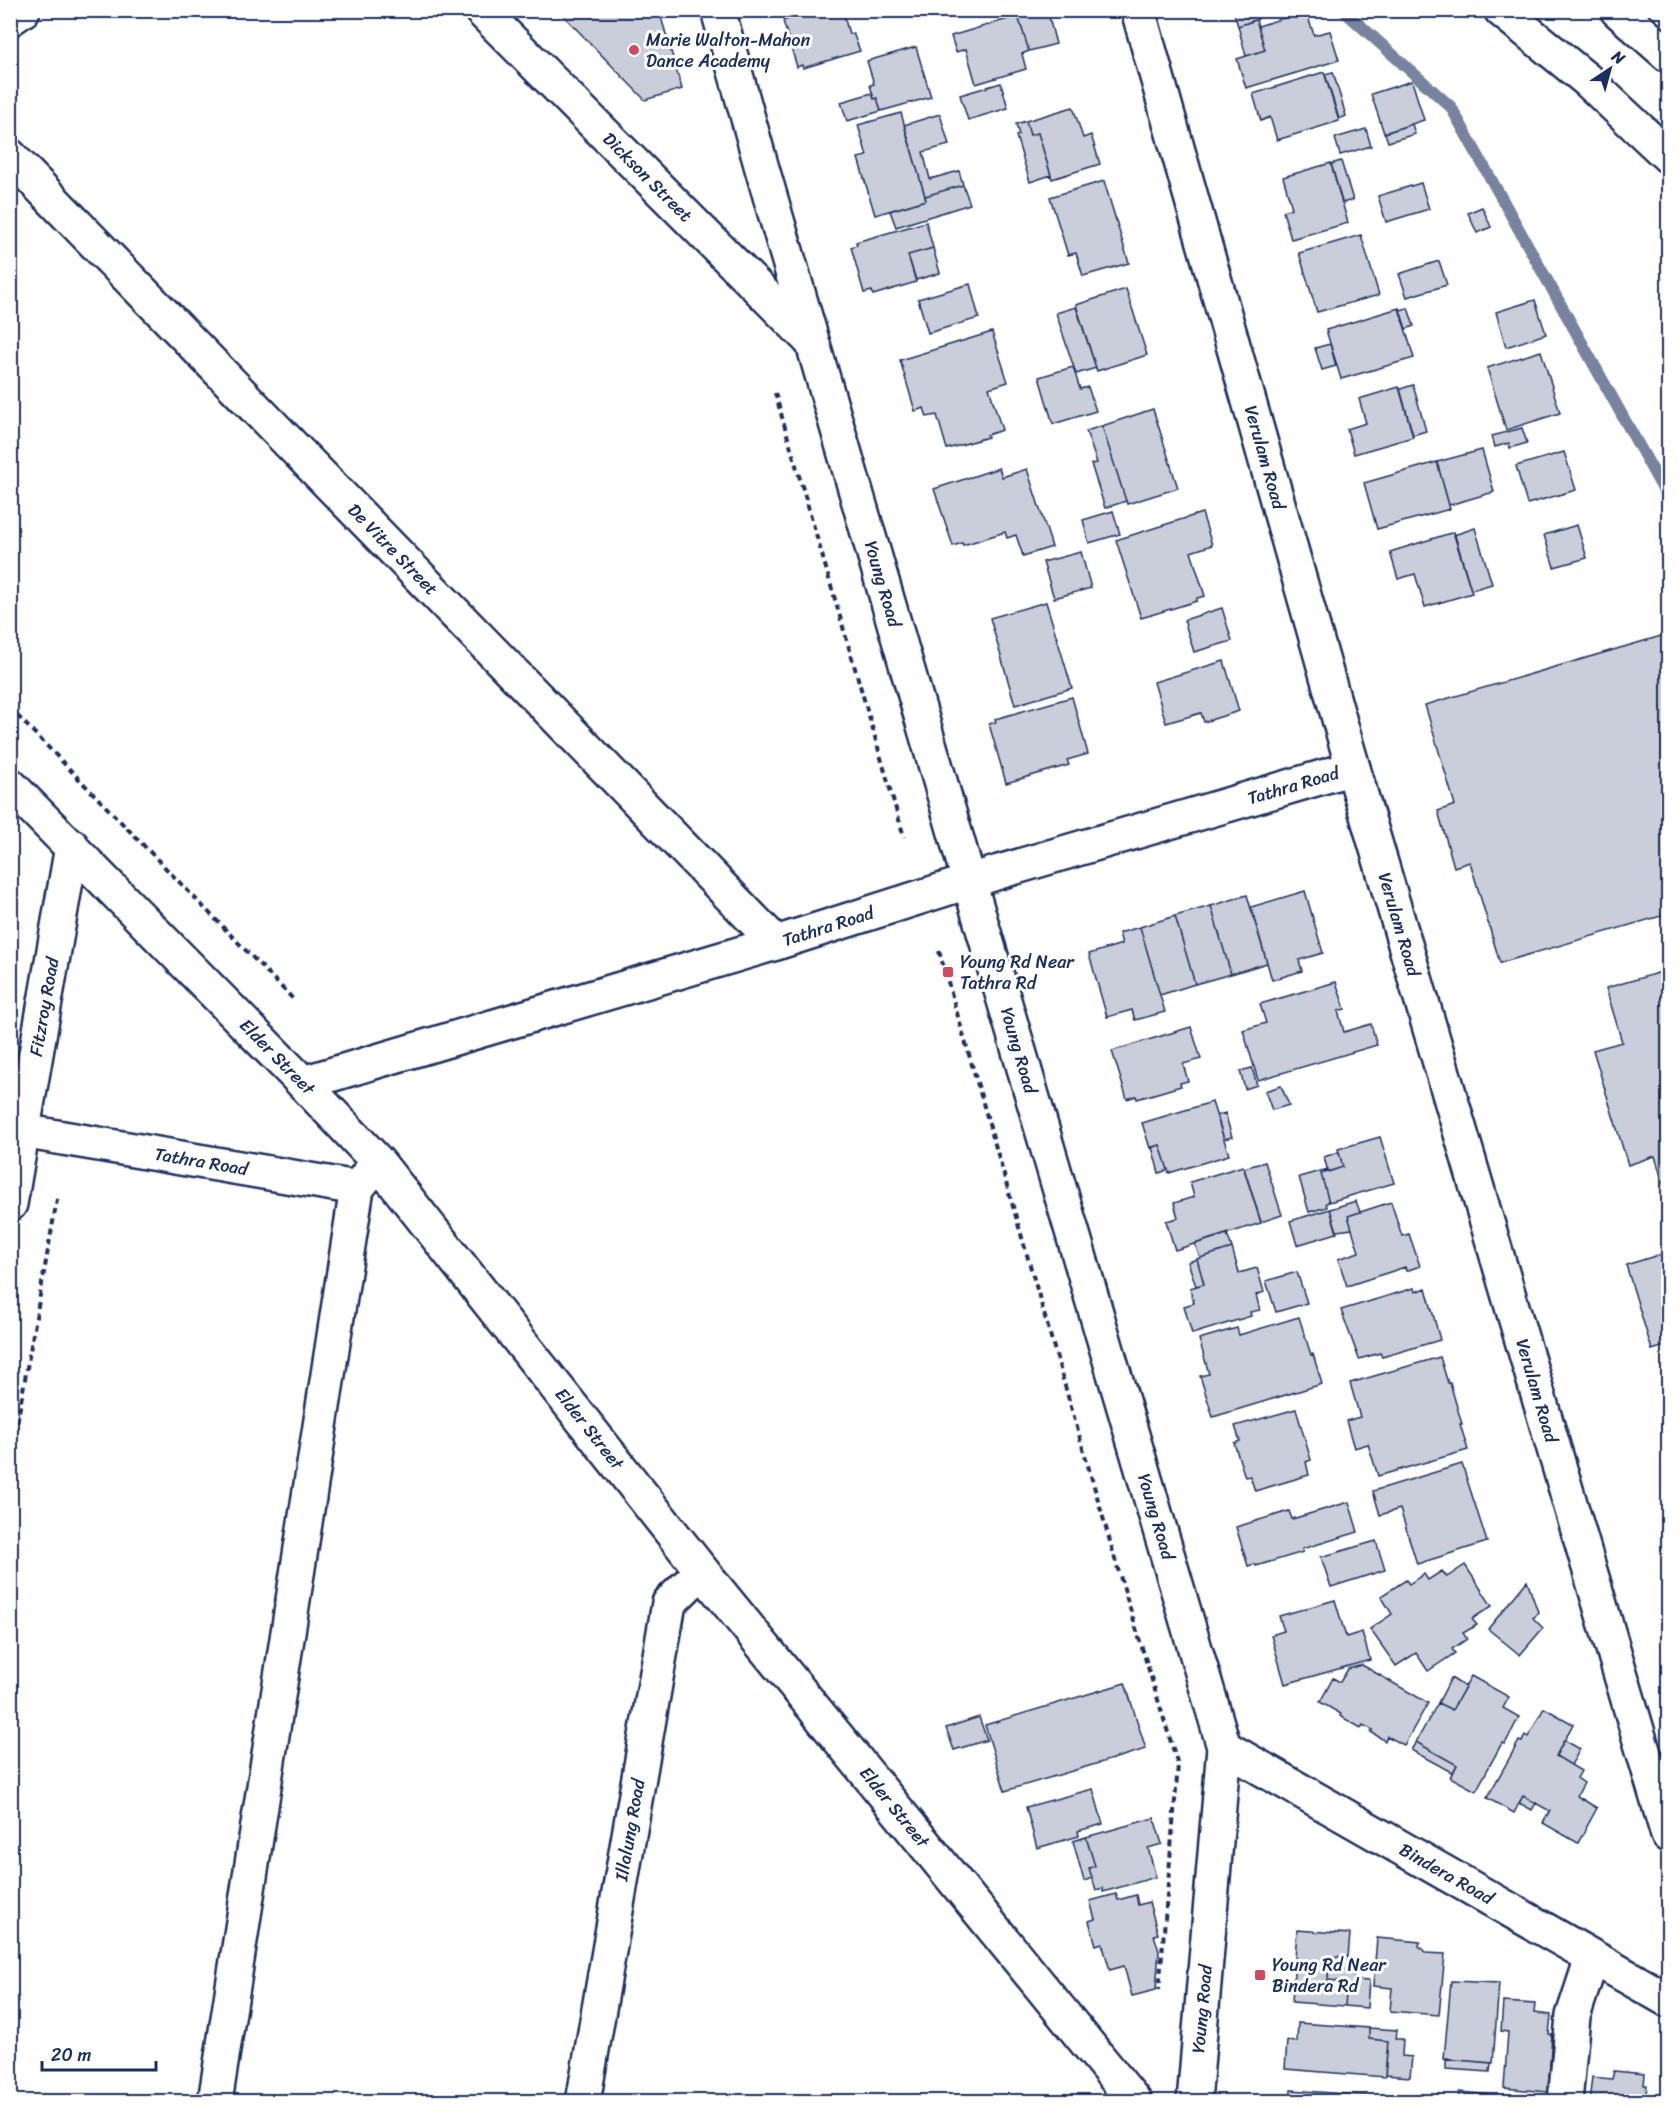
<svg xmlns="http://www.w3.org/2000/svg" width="1679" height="2112" viewBox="0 0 1679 2112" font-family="Sriracha,sans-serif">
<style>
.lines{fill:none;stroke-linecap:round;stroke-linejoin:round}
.stream{stroke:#77839f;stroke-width:12}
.building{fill:#caceda;stroke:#1b2f5e;stroke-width:1.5}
.minor-casing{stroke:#1b2f5e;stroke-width:38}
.highway-casing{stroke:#1b2f5e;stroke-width:38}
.path{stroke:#1b2f5e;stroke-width:4;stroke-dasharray:6 4.5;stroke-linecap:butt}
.minor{stroke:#fff;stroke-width:33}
.highway{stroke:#fff;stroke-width:33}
.poi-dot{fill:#d1495b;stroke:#fff;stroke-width:2}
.labels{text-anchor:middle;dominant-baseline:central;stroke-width:6;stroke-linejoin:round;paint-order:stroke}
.poi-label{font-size:18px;fill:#1b2f5e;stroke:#fff;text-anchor:start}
.street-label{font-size:18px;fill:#1b2f5e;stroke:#fff}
</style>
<rect width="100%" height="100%" fill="#fff"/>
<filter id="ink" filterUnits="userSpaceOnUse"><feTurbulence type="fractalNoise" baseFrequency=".0167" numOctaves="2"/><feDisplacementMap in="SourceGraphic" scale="12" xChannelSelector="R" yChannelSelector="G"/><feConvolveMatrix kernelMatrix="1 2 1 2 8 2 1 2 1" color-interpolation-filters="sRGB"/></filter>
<g filter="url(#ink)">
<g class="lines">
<!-- stream -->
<path class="stream" d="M1343,10L1451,107L1668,498"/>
</g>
<!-- building -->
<path class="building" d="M558,10H659L682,89L645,100Z
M813,10H849L850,14L844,16L849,34L853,33L860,51L803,68L802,65L797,67L783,21Z
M1039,10H1047L1056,44L1029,51L1018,16Z
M1233,10H1255L1258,19L1238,26Z
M1306,11L1314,35L1330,31L1339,60L1246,88L1237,59L1265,50L1258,26Z
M1018,16L1029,51L1022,54L1026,69L976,84L966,49L956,52L951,36Z
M1256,20L1265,50L1246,56L1238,26Z
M916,47L931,97L881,111L877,98L874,99L870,85L874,84L867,61Z
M1324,72L1339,121L1277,140L1270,117L1261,121L1253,94Z
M1333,72L1346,116L1339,119L1325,74Z
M1412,81L1424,120L1384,133L1371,94Z
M1001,83L1008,108L968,120L960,95Z
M872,93L874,99L877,98L881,111L847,121L841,102Z
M1073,107L1083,138L1091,135L1100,164L1052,179L1038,133L1030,135L1026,121Z
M901,113L926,200L875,215L858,158L867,156L858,125Z
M940,114L949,145L923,152L930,179L959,171L963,185L925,196L904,125Z
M1026,121L1030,135L1038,133L1051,175L1030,182L1016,136L1019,135L1016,124Z
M1412,124L1415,134L1388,142L1385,133Z
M1366,129L1371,146L1340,155L1335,138Z
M1341,161L1353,200L1342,203L1331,164Z
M1331,163L1348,223L1291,239L1283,211L1292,208L1283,177Z
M1104,181L1129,263L1083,276L1076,253L1068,255L1050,197Z
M1421,183L1429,209L1386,222L1378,196Z
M963,185L970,204L896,227L890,211L926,200L925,196Z
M1482,207L1491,227L1477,233L1468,213Z
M926,222L933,248L908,255L916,282L873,295L872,291L864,293L851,247L857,245L856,242Z
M1361,235L1379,295L1317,312L1299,253Z
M933,248L940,273L916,280L908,255Z
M1439,261L1447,285L1407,297L1399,274Z
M970,284L979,318L928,333L918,299Z
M1126,289L1147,355L1097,371L1076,305Z
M1535,300L1546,334L1506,347L1496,312Z
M1076,307L1096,368L1076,374L1056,313Z
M1399,308L1414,358L1341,379L1326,330Z
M1408,308L1414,326L1406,329L1400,310Z
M992,332L1008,382L989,388L1002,430L987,435L988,437L947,449L937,415L927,417L924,408L915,411L900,360Z
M1330,344L1336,366L1322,370L1315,348Z
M1541,351L1560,413L1506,430L1487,368Z
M1073,367L1080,389L1088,387L1096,411L1053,424L1039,377Z
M1413,385L1426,431L1413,435L1400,389Z
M1399,387L1413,437L1354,454L1347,429L1366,423L1359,399Z
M1153,409L1178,488L1127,504L1102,426Z
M1102,426L1126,501L1105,508L1091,464L1097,463L1086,431Z
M1522,428L1527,443L1510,448L1509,443L1495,447L1492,436Z
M1482,450L1494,492L1449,505L1437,462Z
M1564,452L1576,490L1527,504L1516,466Z
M1437,462L1450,509L1377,529L1364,483Z
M999,468L1002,477L1027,469L1052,547L1023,556L1016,535L1007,538L1005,532L963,545L962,543L953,546L934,489Z
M1113,511L1120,534L1089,543L1083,520Z
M1202,513L1212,545L1191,552L1205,596L1197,598V601L1141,618L1116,540Z
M1577,525L1587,558L1554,567L1544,535Z
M1475,528L1492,584L1471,590L1454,535Z
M1454,532L1472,593L1425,607L1415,574L1398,579L1390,552Z
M1081,552L1091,588L1054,598L1043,562Z
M1046,602L1072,688L1015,705L990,618Z
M1222,608L1232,641L1194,652L1184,620Z
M1668,634V914L1500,963L1470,862L1454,867L1438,811L1455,805L1425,705Z
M1224,661L1239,711L1204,722L1201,713L1166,723L1154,682Z
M1072,697L1088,754L1067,760L1069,765L1006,783L989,724L996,722L995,719Z
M1305,891L1323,953L1299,960L1302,971L1272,980L1251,907Z
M1247,895L1267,963L1231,974L1211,906Z
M1211,906L1231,974L1195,984L1175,916Z
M1175,916L1195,984L1160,995L1140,927Z
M1140,927L1165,1012L1135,1020L1132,1010L1107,1017L1089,954L1122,944L1119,933Z
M1668,970V1200L1655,1156L1628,1165L1593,1050L1622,1042L1606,988Z
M1336,982L1345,1009L1338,1011L1344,1032L1371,1024L1377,1045L1258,1080L1243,1030L1266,1023L1260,1004Z
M1191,1027L1201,1059L1183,1064L1188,1081L1180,1083L1181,1086L1137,1099L1136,1096L1127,1099L1112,1051Z
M1252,1068L1257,1085L1245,1089L1240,1071Z
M1281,1086L1289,1105L1272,1110L1265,1091Z
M1212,1102L1229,1155L1169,1173L1160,1145L1150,1148L1142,1123Z
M1225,1113L1232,1137L1224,1139L1217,1116Z
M1380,1137L1394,1183L1329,1202L1321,1174L1343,1167L1338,1149Z
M1160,1145L1168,1170L1159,1173L1152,1147Z
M1339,1152L1343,1167L1328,1172L1324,1157Z
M1265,1162L1282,1215L1261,1222L1244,1168Z
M1243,1166L1261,1223L1175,1250L1166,1221L1178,1218L1174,1203L1194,1197L1190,1182Z
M1328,1169V1172L1321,1174L1329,1202L1326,1203L1327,1207L1309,1212L1299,1177Z
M1356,1201L1360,1212L1348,1216L1352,1229L1337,1231L1330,1209Z
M1391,1202L1402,1236L1409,1234L1420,1266L1406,1271L1405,1267L1347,1286L1338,1259L1359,1252L1348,1216Z
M1330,1209L1337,1233L1297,1245L1290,1221Z
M1227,1234L1232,1248L1200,1258L1195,1244Z
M1232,1248L1239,1273L1257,1268L1264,1292L1256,1295L1260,1310L1250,1312L1251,1316L1192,1334L1184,1306L1194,1303L1190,1288L1204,1284L1197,1259Z
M1668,1252V1345L1652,1350L1626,1265Z
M1197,1259L1204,1284L1196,1286L1188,1262Z
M1297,1272L1307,1303L1276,1312L1266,1281Z
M1414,1288L1415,1292L1426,1288L1440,1340L1382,1357L1380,1353L1359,1359L1341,1310Z
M1299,1317L1311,1355L1313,1354L1322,1384L1213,1417L1200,1376L1209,1374L1199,1339L1237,1328L1239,1335Z
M1440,1357L1448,1383H1450L1462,1424H1460L1468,1450L1378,1476L1368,1444L1354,1448L1346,1421L1360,1417L1350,1383Z
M1296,1409L1311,1460L1306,1462L1309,1475L1255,1491L1250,1476L1245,1477L1234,1443L1240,1441L1235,1426Z
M1462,1464L1487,1542L1417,1564L1400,1509L1380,1515L1373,1491Z
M1349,1502L1358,1532L1302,1549L1303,1552L1256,1566L1255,1564L1248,1566L1236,1527L1289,1511L1292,1519Z
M1376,1541L1385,1570L1331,1587L1321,1557Z
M1465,1565L1492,1606L1472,1619L1477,1625L1463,1633L1467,1639L1452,1649L1455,1653L1428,1671L1416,1653L1396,1666L1370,1629L1392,1614L1381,1596L1406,1580L1409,1584L1424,1574L1428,1580L1442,1571L1447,1577Z
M1527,1581L1538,1612L1533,1618L1543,1628L1520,1655L1488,1629Z
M1335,1600L1346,1637L1362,1632L1370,1660L1285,1684L1271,1635L1284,1631L1279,1616Z
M1362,1665L1428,1703L1404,1745L1387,1736L1385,1741L1371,1732L1373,1730L1363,1725L1361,1728L1340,1716L1341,1714L1320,1702L1333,1678L1340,1682L1348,1669Z
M1471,1676L1509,1697L1503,1708L1519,1717L1505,1744L1502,1743L1476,1791L1450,1777L1457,1765L1416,1742L1438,1703L1452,1710Z
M1451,1678L1465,1687L1452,1710L1438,1703Z
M1125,1683L1146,1749L1005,1791L985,1725Z
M1544,1708L1573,1724L1556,1756L1581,1771L1577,1778L1584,1783L1577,1796L1597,1808L1578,1843L1543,1823L1550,1811L1523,1796L1514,1813L1487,1798L1519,1741L1522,1742L1525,1735L1528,1737Z
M979,1717L987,1740L954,1750L946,1728Z
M1564,1740L1580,1749L1571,1765L1556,1756Z
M1416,1742L1457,1765L1453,1773L1411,1750Z
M1093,1789L1103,1824L1078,1831L1079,1836L1037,1848L1026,1807Z
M1523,1796L1536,1803L1532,1810L1519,1803Z
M1154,1818L1162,1844L1148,1848L1156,1877L1103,1892V1888L1096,1890L1089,1868L1095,1866L1086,1837Z
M1086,1837L1095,1866L1089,1868L1092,1878L1084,1881L1073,1841Z
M1116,1894L1118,1900L1136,1895L1138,1905L1149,1902L1158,1934L1154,1935L1159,1951L1156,1990L1132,1996L1124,1966L1110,1970L1102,1943L1096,1945L1089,1921L1095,1919L1090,1901Z
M1297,1930L1350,1934L1348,1957L1329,1956L1328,1980L1347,1982L1345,2006L1292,2002Z
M1377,1938L1420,1942L1419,1946L1426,1953L1445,1954L1439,2015L1390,2011L1392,1988L1373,1986Z
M1329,1956L1348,1957V1969H1355L1354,1980L1369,1981L1367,2008L1345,2006L1347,1982L1328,1980Z
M1451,1981L1499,1983L1493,2063L1444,2059Z
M1503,2002L1535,2004L1534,2013L1551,2015L1549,2034H1552L1548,2092L1504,2088L1508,2032L1501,2031Z
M1298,2023L1369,2028V2039L1388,2041L1385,2077L1285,2069L1287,2041L1297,2042Z
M1369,2028L1397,2030L1396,2039H1403L1402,2056L1412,2057L1410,2077L1385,2075L1388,2041L1369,2039Z
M1446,2059L1491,2063L1490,2072L1446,2069Z
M1614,2071L1645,2074L1644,2085H1647L1645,2102H1589L1592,2077L1612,2079Z
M1291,2090L1373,2096V2102H1290Z
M1459,2092L1531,2098V2102H1458Z"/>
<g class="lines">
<!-- minor casing -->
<g class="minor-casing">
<g id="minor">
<path id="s1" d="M481,10L810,340"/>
<path id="s2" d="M718,10L761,165L983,929L1224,1747L1194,2102"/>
<path id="s3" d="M1138,10L1353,768L1668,1835"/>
<path d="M10,19L23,10"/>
<path id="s4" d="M10,156L776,943"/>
<path id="s5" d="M10,785L303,1083L378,1162L702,1571L1135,2102"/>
<path id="s6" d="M303,1083L776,943L999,872L1353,768"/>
<path id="s7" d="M10,1129L357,1188L371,1171"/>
<path id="s8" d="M10,1204L72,846"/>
<path id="s9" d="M1224,1747L1668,2000"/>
<path d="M215,2102L357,1188"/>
<path id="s10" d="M583,2102L669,1603L702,1571"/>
<path d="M1565,2102L1573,2016L1592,1958"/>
</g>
</g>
<!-- highway casing -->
<g class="highway-casing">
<path id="highway" d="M1501,10L1587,80L1668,156
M1617,10L1668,55"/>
</g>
<!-- path -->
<path class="path" d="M775,393L904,837
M10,708L295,1001
M939,951L1120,1576L1178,1765L1159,1990
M10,1463L58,1194"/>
<!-- minor -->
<use href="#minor" class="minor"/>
<!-- highway -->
<use href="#highway" class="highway"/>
</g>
</g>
<!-- markers -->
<g class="poi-dot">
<circle cx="634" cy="50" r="6"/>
<rect x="942" y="966" width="12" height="12" rx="3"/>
<rect x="1254" y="1969" width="12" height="12" rx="3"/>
</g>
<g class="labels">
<!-- poi labels -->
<g class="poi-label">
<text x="646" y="40">Marie Walton-Mahon<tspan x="646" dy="21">Dance Academy</tspan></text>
<text x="960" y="962">Young Rd Near<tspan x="960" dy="21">Tathra Rd</tspan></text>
<text x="1272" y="1965">Young Rd Near<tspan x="1272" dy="21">Bindera Rd</tspan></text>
</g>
<!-- street labels -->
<g class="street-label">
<text stroke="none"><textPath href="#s1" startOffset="236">Dickson Street</textPath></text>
<text stroke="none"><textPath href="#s3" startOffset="465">Verulam Road</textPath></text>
<text stroke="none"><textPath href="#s4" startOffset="549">De Vitre Street</textPath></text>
<text stroke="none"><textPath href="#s2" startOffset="597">Young Road</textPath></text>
<text stroke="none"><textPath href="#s6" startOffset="1034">Tathra Road</textPath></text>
<text stroke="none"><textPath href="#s3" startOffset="951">Verulam Road</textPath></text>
<text stroke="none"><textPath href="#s6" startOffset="548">Tathra Road</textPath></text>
<text stroke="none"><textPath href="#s8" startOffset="200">Fitzroy Road</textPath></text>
<text stroke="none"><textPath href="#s2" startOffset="1083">Young Road</textPath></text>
<text stroke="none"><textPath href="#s5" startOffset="381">Elder Street</textPath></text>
<text stroke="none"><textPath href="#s7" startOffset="194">Tathra Road</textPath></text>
<text stroke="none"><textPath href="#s3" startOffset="1437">Verulam Road</textPath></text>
<text stroke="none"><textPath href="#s5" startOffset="867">Elder Street</textPath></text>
<text stroke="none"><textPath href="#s2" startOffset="1569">Young Road</textPath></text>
<text stroke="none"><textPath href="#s5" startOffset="1353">Elder Street</textPath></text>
<text stroke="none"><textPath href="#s10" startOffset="276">Illalung Road</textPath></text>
<text stroke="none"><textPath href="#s9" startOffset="256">Bindera Road</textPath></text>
<text transform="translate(1202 2009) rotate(-85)">Young Road</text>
</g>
</g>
<!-- margin -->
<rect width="1679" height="2112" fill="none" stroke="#fff" stroke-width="36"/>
<rect x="18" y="18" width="1643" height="2076" fill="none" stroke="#1b2f5e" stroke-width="2" filter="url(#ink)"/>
<!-- north arrow -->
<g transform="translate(1610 69) rotate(36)" stroke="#ffffff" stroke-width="4.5" paint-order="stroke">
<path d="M0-4.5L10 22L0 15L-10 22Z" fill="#1b2f5e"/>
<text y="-9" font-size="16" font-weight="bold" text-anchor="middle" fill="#1b2f5e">N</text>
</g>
<!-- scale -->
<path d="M42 2061v9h114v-9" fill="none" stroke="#1b2f5e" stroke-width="3"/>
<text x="51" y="2061" font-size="18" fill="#1b2f5e" stroke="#ffffff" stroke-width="4.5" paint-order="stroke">20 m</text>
</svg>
